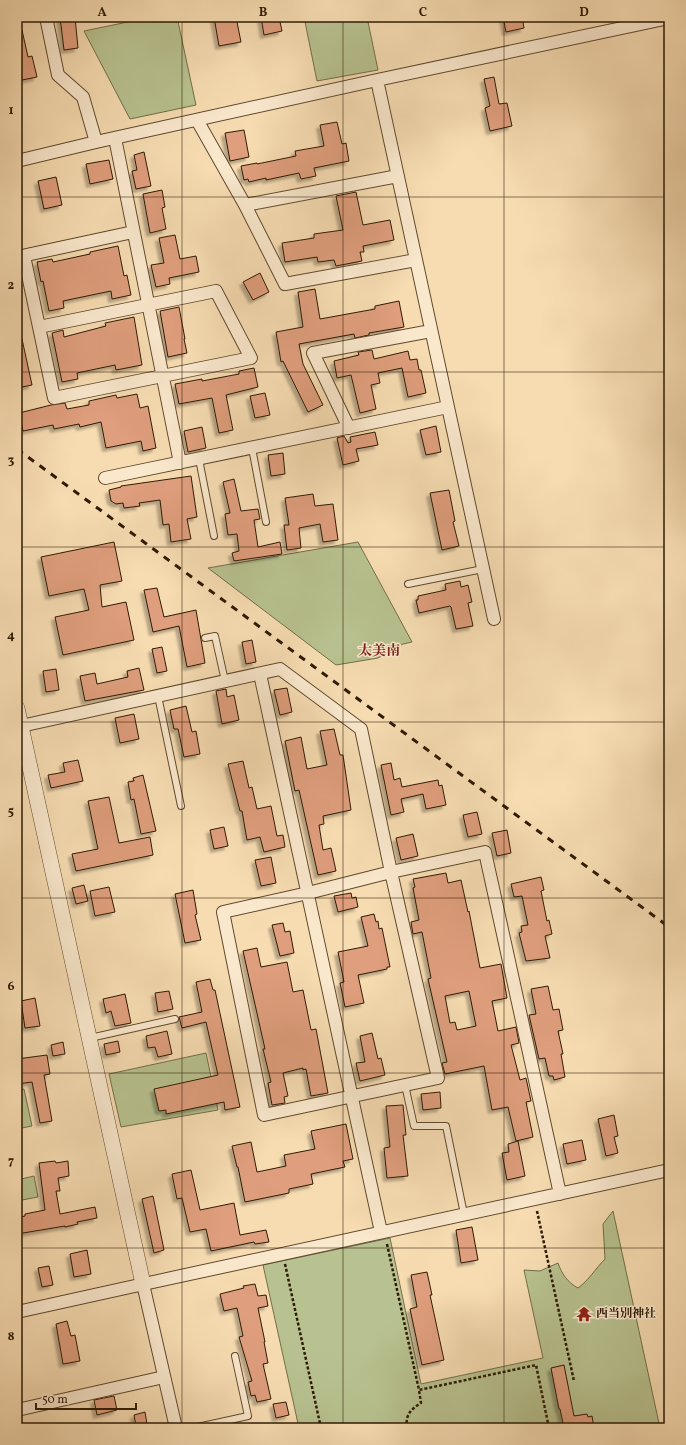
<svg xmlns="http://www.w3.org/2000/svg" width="686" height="1445" viewBox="0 0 686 1445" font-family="Vollkorn,'Noto Serif JP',serif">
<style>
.green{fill:#b8c290;stroke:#736e4a}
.building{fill:#df9e7d;stroke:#2e1a03;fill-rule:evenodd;filter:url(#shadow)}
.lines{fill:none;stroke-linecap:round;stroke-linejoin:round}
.service-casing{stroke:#604a2f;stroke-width:8}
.minor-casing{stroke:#604a2f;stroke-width:14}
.tertiary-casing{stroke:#604a2f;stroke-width:16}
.path{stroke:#2e1a03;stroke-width:2.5;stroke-dasharray:3 2;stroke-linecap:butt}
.service{stroke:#fae8cd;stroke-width:6}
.minor{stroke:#fae8cd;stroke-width:12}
.tertiary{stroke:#fae8cd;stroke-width:15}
.rail{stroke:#2e1a03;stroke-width:3;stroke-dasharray:7 7;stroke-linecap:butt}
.grid{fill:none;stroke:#2e1a03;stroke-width:1;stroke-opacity:0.55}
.labels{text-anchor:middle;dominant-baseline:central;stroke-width:3;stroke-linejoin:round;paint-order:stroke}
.poi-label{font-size:12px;font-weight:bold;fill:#2e1a03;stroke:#fae8cd;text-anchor:start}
.quarter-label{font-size:14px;font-weight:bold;fill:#7a1f14;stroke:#fae8cd}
.neatline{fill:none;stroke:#2e1a03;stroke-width:1.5}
.grid-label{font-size:13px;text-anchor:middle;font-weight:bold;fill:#2e1a03}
</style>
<defs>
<filter id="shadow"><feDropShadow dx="-3.5" dy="3.5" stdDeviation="1" flood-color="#0004"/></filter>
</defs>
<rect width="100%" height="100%" fill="#f7dcb2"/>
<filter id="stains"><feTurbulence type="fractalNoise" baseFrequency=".005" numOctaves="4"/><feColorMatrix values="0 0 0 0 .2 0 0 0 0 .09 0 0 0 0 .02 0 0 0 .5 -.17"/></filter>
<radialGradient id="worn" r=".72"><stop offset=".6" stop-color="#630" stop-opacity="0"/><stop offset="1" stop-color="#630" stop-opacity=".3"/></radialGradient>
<!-- green -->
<path class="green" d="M152,17H177L196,105L130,119L84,31Z
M304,17H367L378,70L317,81Z
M358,542L412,642L403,644L378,658L336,665L208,568Z
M206,1053L218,1110L121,1127L109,1074Z
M24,1089L32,1126L17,1129V1090Z
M34,1176L38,1197L17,1201V1180Z
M613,1211L660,1428H299L263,1265L390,1238L421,1384L543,1358L524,1270L540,1271L558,1263C562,1274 567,1282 578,1288C589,1280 595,1269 605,1259L603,1224Z"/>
<!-- building -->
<path class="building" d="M60,17H75L78,48L64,50Z
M214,17H236L241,42L219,46Z
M261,17H279L282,31L264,35Z
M503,17H522L524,28L506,32Z
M22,30L28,57L32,56L37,77L17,81V31Z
M494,77L499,104L507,103L512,126L490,131L485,108L490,106L484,79Z
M337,122L342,144L346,143L349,161L314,168L316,176L301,179L299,173L266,180V178L249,182L248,179L244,180L241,166L257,163V164L296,156L295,151L324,146L320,125Z
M244,130L249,157L230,161L225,133Z
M144,152L151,186L136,189L132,171L137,170L134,155Z
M109,160L113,179L90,184L86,164Z
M56,177L62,205L44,209L38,181Z
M162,190L165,207L162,208L166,229L150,233L143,194Z
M356,192L363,225L390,220L394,240L363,246L364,252H360L362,261L336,266L334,260L318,262L317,257L285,262L282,243L314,238V234L343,230L336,196Z
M175,235L180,259L196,256L199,272L169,278L170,284L156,287L151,265L164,263L159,238Z
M118,246L124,276L127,275L131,295L112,299L111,291L63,301L64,308L49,311L43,281L41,282L37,262L52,259L53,262L90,254V252Z
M260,273L269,292L253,300L243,282Z
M315,289L320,319L375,309V306L399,301L404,327L369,333V335L355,338L354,334L299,344L303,364L323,405L308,412L283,361L281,362L276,332L303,327L298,292Z
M179,307L185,339H184L187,353L168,357L160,311Z
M134,317L142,365L116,370L115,365L77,373L78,379L62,382L52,333L63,330L64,337L106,326L105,323Z
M22,339L32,385L17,388V340Z
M372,350L374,359L408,351L410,360L417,359L419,370H421L426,393L408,397L402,368L378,373L380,383L371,385L376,409L360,413L351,375L337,378L334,361L359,355L358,352Z
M254,368L258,387L226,395L233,430L219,433L212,398L179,404L175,384L202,379V381L239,374V371Z
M265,393L270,415L255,418L250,396Z
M137,394L140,408L148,406L156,448L143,451L141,441L106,448L101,422L80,427L79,424L54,429L53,425L23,431L19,413L51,405L65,403L67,409L89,405V401L116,395L117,398Z
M436,426L441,452L426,455L420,430Z
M202,427L206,448L188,452L184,431Z
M375,432L378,445L356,449L359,461L343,465L337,438L344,436L348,443L351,442L350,437Z
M283,453L285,474L271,476L268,455Z
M191,476L197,517L187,519L191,539L171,542L169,524L163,525L160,500L139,503L140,506L124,508L123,503L116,504L111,501L109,490L121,487V486Z
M234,479L241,511L258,509L260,519L254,520L258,547L280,542L282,554L234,561L232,553L239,551L237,534L228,535L225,514L230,513L223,482Z
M449,490L455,521L453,522L459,546L442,550L430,493Z
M313,494L315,506L333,504L338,540L323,542L320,524L299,528L301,548L287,550L284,525H289L285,498Z
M114,542L122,581L100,585L102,607L126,602L134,640L63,655L55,617L89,610L84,589L49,596L41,557Z
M460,581L461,587L468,585L472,602L468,603L473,626L456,629L451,607L450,606L419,613L416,600H418V596L446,590L445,584Z
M157,588L164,617L196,610L205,663L187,667L179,626L153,632L144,590Z
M252,640L256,662L246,664L242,642Z
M162,647L167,671L157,673L152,649Z
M139,668L144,690L85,701L80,676L95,673L97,684L128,677L127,671Z
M56,669L59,690L46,692L43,671Z
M287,688L292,712L280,715L274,690Z
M226,689L227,697L234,695L239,720L222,724L216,691Z
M186,706L192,732L196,731L200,754L184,757L178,729H174L170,710Z
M134,714L139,739L120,743L115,718Z
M334,729L340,755H343L351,810L323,816L324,824L319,825L323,850L331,848L336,871L318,875L299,790L295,791L285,741L301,737L307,769L327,765L320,731Z
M78,760L83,781L51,788L48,775L65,772L63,763Z
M243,761L249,788L252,787L257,809L271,806L277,836L283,835L285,847L264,852L260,837L247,840L242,811H240L228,764Z
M391,763L394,780L400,778L402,787L438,780L439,786L442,785L446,805L426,809L423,794L401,799L404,812L391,815L381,765Z
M143,775L156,831L141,834L134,799L131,800L128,782L134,781L133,778Z
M109,797L119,843L150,837L153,855L76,871L72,854L98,849L88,801Z
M477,812L482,834L468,837L463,815Z
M224,827L228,846L214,849L210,830Z
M507,830L511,853L497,856L492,833Z
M413,834L418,856L401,860L396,838Z
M271,857L276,883L261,886L255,860Z
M446,873L448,883L461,880L468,912L469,911L480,968L501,964L507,998L492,1001L498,1031L516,1027L519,1043L511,1045L520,1080L526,1078L531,1101L526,1102L533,1137L516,1141L508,1107L492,1110L484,1066L445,1074L442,1063L447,1062L428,979L431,978L422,932L413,934L411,922L419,920L413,888L415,887L413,879ZM469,991L476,1026L457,1030L455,1022L450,1023L445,996Z
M541,877L544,890L541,891L547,921L549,920L552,934L545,936L550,958L526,961L519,933L522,932L521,926L528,925L522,896L514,897L511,884Z
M84,885L88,901L76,904L72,888Z
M109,887L115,912L95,916L90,891Z
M193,890L197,914L195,915L201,940L185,943L175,894Z
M351,893L352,898L356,897L358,907L338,912L334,896Z
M374,914L376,922L378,921L379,929L382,928L390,967H387V969L358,975L364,1003L345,1007L340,983L344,982L338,952L368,946L361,917Z
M283,923L285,932L290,931L294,953L280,956L272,925Z
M257,948L261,967L287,962L293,992L303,990L311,1030L316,1029L328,1093L311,1096L306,1069L303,1070V1068L283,1073L288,1096L284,1097L285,1103L272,1105L268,1083L271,1082L263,1049H265L243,951Z
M210,979L213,990H215L240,1107L225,1110L224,1102L166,1114V1110L159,1111L154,1089L218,1075L206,1022L182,1028L179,1017L202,1012L196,982Z
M548,986L553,1010L559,1009L563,1030L558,1031L563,1054H561L565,1077L554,1080L553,1076H549L545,1058L539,1059L529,1015L536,1014L531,989Z
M169,991L173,1009L158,1012L155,993Z
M125,994L131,1023L115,1026L111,1011L106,1013L103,999Z
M35,998L40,1026L25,1028L21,1001Z
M167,1031L172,1054L158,1057L155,1047L148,1048L146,1036Z
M372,1033L378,1059L381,1058L385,1075L360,1081L356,1063L365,1062L360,1036Z
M118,1041L120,1052L106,1055L104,1044Z
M63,1042L65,1054L53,1056L51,1045Z
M47,1055L50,1074L44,1075L52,1121L40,1123L32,1082L17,1084V1059Z
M440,1092L441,1108L423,1110L421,1094Z
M403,1105L406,1135H403L408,1176L387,1178L384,1148L390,1147L386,1106Z
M614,1115L618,1136L614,1137L618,1153L606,1156L598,1119Z
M346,1124L353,1159L343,1161L345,1167L311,1174L313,1184L289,1189V1193L245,1202L238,1167H237L232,1146L251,1142L257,1172L286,1166L284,1155L315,1149L311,1131Z
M582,1140L586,1160L567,1164L563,1144Z
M518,1141L525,1176L507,1180L502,1153L509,1152L508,1144Z
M55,1161L56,1163L68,1161L69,1176L58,1178L60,1191H56L60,1214L95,1207L97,1218L77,1222L78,1224L65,1227V1226L17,1234V1218L25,1216V1214L45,1210L39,1163Z
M191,1170L200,1210L234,1203L240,1235L266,1230L269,1242L255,1244L254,1242L211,1251L206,1229L190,1232L182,1198L177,1199L172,1174Z
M153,1196L164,1250L154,1253L142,1199Z
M472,1227L478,1260L461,1263L456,1230Z
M87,1250L91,1274L74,1277L70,1254Z
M49,1266L53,1285L42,1287L38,1268Z
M427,1272L432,1295H430L444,1360L422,1365L410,1309L417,1307L411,1275Z
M255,1284L258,1296L266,1295L268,1306L258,1308L265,1342H264L268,1363L263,1364L271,1399L257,1402L255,1395L251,1396L248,1382L252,1381L239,1337L243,1336L237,1308L224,1311L220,1294L244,1288L243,1286Z
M67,1321L71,1336L75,1335L80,1361L63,1364L56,1324Z
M564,1365L574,1416L587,1414L588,1417L592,1416L594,1428H564L560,1409H559L551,1368Z
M114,1396L117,1410L97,1415L94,1400Z
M286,1402L289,1415L276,1418L273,1404Z
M145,1412L147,1424L136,1426L134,1415Z"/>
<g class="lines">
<!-- service casing -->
<g class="service-casing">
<path id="service" d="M252,448L266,522
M199,459L214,536
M408,584L483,569
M205,638L215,636L225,681
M158,696L181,806
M90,1038L175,1019
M405,1085L414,1126H446L464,1214
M193,1428L248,1416L235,1356"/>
</g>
<!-- minor casing -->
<g class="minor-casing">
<path id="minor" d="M46,17L58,75L83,97L96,142
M377,80L494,619
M197,120L245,205L285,284L416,260
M115,138L180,463
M17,161L96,142L377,80L669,18
M245,205L398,176
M24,256L54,398L251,358L216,291L39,327
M17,257L133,232
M349,428L313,353L431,331
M105,478L448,407
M260,674L381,1232
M21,726L280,669L361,729L391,872L438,1078L264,1115L223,912L308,893L391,872L485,852L560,1194
M143,1284L176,1428
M17,1312L153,1282L669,1170
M17,1410L164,1377"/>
</g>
<!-- tertiary casing -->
<g class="tertiary-casing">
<path id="tertiary" d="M17,708L143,1284"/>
</g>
<!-- path -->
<path class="path" d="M537,1211L574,1381
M387,1244L419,1390L536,1365L549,1428
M285,1264L321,1428
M407,1428C405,1415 411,1409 421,1403L419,1390"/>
<!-- service -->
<use href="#service" class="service"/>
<!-- minor -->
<use href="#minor" class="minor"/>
<!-- tertiary -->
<use href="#tertiary" class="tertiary"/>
<!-- rail -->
<path class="rail" d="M17,449L669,927"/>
</g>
<!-- grid -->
<path class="grid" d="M182,17V1428M343,17V1428M504,17V1428M17,197H669M17,372H669M17,547H669M17,722H669M17,898H669M17,1073H669M17,1248H669"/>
<!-- icons -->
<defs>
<g id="temple-bare" transform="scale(1.2)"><path d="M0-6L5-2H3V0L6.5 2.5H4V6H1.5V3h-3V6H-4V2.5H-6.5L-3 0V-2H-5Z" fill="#8f2418" stroke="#fae8cd" stroke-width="2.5" paint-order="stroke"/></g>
</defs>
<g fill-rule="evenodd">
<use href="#temple-bare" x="584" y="1314"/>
</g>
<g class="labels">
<!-- poi labels -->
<g class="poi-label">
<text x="596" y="1314">西当別神社</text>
</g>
<!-- quarter labels -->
<g class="quarter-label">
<text x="379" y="651">太美南</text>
</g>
</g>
<!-- margin -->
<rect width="686" height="1445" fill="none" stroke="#f7dcb2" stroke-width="44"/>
<!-- scale -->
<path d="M36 1403v6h100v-6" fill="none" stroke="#2e1a03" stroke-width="2"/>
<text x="42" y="1403" font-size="12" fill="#2e1a03" stroke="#fae8cd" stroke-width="3" paint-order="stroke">50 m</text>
<rect x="22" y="22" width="642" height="1401" class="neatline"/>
<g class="grid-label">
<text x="102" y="16">A</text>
<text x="263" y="16">B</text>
<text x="423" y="16">C</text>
<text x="584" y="16">D</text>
<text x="11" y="114">1</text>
<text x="11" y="289">2</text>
<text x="11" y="464">3</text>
<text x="11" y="639">4</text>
<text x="11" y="815">5</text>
<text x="11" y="990">6</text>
<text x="11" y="1165">7</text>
<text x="11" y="1340">8</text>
</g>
<rect width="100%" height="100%" filter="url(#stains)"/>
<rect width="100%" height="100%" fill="url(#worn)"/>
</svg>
